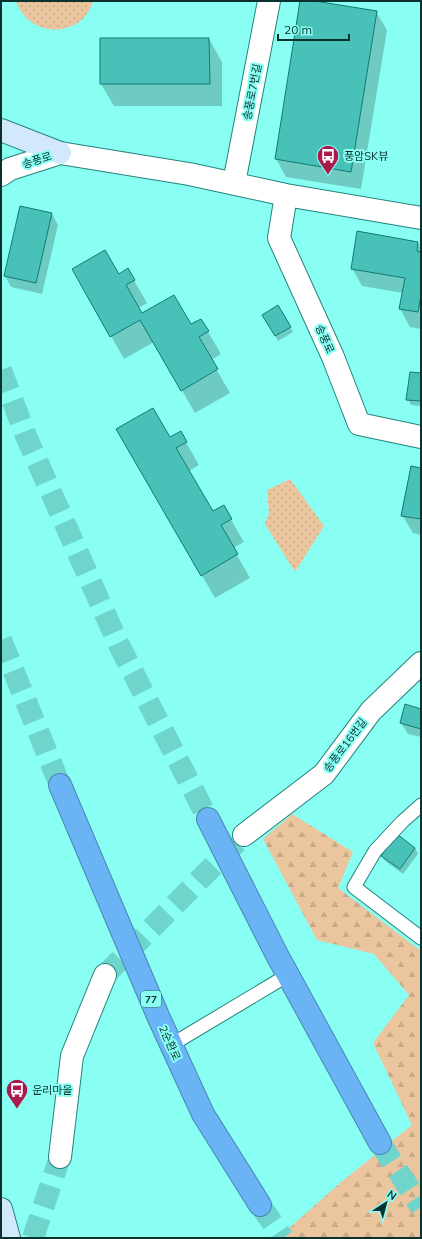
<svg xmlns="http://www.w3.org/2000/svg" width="422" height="1239" viewBox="0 0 422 1239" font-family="Mulish,'Noto Sans KR',sans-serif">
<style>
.forest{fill:url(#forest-firs)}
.park{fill:url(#park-dots)}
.shadow{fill:#0003}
.building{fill:#48c2b8;stroke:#147972}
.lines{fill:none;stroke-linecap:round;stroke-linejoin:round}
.street-tunnel{stroke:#6fd5cc;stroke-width:22;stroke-dasharray:22 11;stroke-linecap:butt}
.highway-tunnel{stroke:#6fd5cc;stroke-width:22;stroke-dasharray:22 11;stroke-linecap:butt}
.lane-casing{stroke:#24837c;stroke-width:15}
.street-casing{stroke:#24837c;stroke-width:24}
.secondary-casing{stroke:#24837c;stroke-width:24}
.highway-casing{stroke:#4886b0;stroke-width:24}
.lane{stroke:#fff;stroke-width:13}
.street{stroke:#fff;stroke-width:22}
.secondary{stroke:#d2e8fc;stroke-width:22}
.highway{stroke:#6ab4f6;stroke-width:22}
.labels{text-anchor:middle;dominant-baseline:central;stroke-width:4;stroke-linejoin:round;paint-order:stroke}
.shield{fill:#89fef3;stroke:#2f6e69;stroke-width:1}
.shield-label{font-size:10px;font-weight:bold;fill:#09312e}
.street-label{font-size:11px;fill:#09312e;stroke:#89fef3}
.poi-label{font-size:11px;fill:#09312e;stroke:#89fef3;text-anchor:start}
</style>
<defs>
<pattern id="forest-firs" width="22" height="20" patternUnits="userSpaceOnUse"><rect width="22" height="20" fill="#eac59e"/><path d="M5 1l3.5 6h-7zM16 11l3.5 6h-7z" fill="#c7aa88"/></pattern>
<pattern id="park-dots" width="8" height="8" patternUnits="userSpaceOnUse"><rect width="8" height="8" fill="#eac59e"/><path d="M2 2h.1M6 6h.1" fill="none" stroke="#c7aa88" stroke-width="1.8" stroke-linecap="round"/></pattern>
</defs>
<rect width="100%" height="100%" fill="#89fef3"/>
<!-- forest -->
<path class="forest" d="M292,814L353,852L338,888L421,951V1238H278L340,1183L412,1125L373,1043L409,995L374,954L317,940L263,839Z"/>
<!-- park -->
<path class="park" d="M16,1H93C82,40 28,38 16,1Z
M290,479L324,526L295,572L265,524L269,513L267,490Z"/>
<!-- shadow -->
<path class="shadow" d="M301,1L376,12L387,30L361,189L286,177L276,159Z
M209,39L222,62V106H114L101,84Z
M52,214L58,225L42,294L11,287L5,276Z
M418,243L421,248V329L410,327L400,309L403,293L362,286L352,268Z
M73,269L119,275L128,270L147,303L138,308L142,315L191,325L201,320L221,354L211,360L230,393L195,413L154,342L124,359Z
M277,306L293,332L278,341L263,315Z
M421,374V406L411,405L408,399Z
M117,429L170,438L180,432L199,465L189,471L213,512L223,506L244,542L233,548L250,578L215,598Z
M421,469V535L413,533L402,515Z
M421,710V737L408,734L401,723Z
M415,848L418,854L403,874L385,861L382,856Z"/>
<!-- building -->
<path class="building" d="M300,1H315L377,11L351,172L275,159Z
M100,38H209L210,84H100Z
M20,206L52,213L36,283L4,276Z
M357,231L418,242L417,251L421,252V295L418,312L399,309L405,278L351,269Z
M105,250L119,274L128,268L135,280L126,285L142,313L174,295L191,324L201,319L209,331L199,337L218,369L181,391L140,320L110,337L72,269Z
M278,305L291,327L275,336L262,315Z
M410,372L421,373V401L406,400Z
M153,408L170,437L181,431L187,442L176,448L213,511L224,505L232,519L221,525L238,554L201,576L116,429Z
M411,466L421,468V519L401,516Z
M405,704L421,709V729L400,723Z
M397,834L415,848L400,869L381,856Z"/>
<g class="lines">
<!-- street-tunnel -->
<path class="street-tunnel" d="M105,975L244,835
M33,1238L60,1157"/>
<!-- highway-tunnel -->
<path class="highway-tunnel" d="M1,370L26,436L118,643L208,819
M1,640L60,785
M380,1143L421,1207
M260,1205L283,1238"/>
<!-- lane casing -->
<g class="lane-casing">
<path id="lane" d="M421,805L402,822L375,851L354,887L421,938
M171,1045L288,975"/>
</g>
<!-- street casing -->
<g class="street-casing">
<path id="street" d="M1,175L10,169L60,153L189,174L286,195L421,218
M234,183L269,1
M286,195L279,238L333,357L359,424L421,437
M244,835L324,774L371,711L421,663
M60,1157L72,1056L105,975"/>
</g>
<!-- secondary casing -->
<g class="secondary-casing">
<path id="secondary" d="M1,130L60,153
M1,1209L9,1238"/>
</g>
<!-- highway casing -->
<g class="highway-casing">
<path id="highway" d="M60,785L158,1016L203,1114L260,1205
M208,819L277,955L380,1143"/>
</g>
<!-- lane -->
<use href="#lane" class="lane"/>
<!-- street -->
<use href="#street" class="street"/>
<!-- secondary -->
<use href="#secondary" class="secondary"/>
<!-- highway -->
<use href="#highway" class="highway"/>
</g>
<!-- icons -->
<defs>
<g id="bus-pin" transform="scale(1.15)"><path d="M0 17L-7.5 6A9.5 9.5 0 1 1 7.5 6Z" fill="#ac1a4d" stroke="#89fef3"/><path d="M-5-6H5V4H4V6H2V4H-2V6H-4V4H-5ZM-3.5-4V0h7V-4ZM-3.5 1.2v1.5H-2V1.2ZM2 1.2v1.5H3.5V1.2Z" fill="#fff"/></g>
</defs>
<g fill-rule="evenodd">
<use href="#bus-pin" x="328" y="156"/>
<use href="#bus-pin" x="17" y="1090"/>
</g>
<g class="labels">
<!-- shield labels -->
<rect class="shield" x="141" y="991" width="20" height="16" rx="3"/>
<g class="shield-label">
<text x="151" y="999">77</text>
</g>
<!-- street labels -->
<g class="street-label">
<text transform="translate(252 92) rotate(-79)">송풍로7번길</text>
<text transform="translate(37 160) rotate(-18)">송풍로</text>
<text transform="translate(325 339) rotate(66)">송풍로</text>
<text transform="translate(345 745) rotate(-53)">송풍로16번길</text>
<text transform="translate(170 1043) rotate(66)">2순환로</text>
</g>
<!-- poi labels -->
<g class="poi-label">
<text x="344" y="156">풍암SK뷰</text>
<text x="32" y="1090">운리마을</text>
</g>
</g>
<!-- border -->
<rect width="422" height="1239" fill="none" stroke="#09312e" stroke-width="4"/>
<!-- north arrow -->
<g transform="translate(386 1203) rotate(36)" stroke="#89fef3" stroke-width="3" paint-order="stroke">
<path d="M0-3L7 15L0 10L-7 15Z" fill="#09312e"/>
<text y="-6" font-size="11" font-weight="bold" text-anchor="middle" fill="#09312e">N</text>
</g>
<!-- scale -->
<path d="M278 34v6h71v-6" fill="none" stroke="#09312e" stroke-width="2"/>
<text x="284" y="34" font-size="12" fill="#09312e" stroke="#89fef3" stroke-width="3" paint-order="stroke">20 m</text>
</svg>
